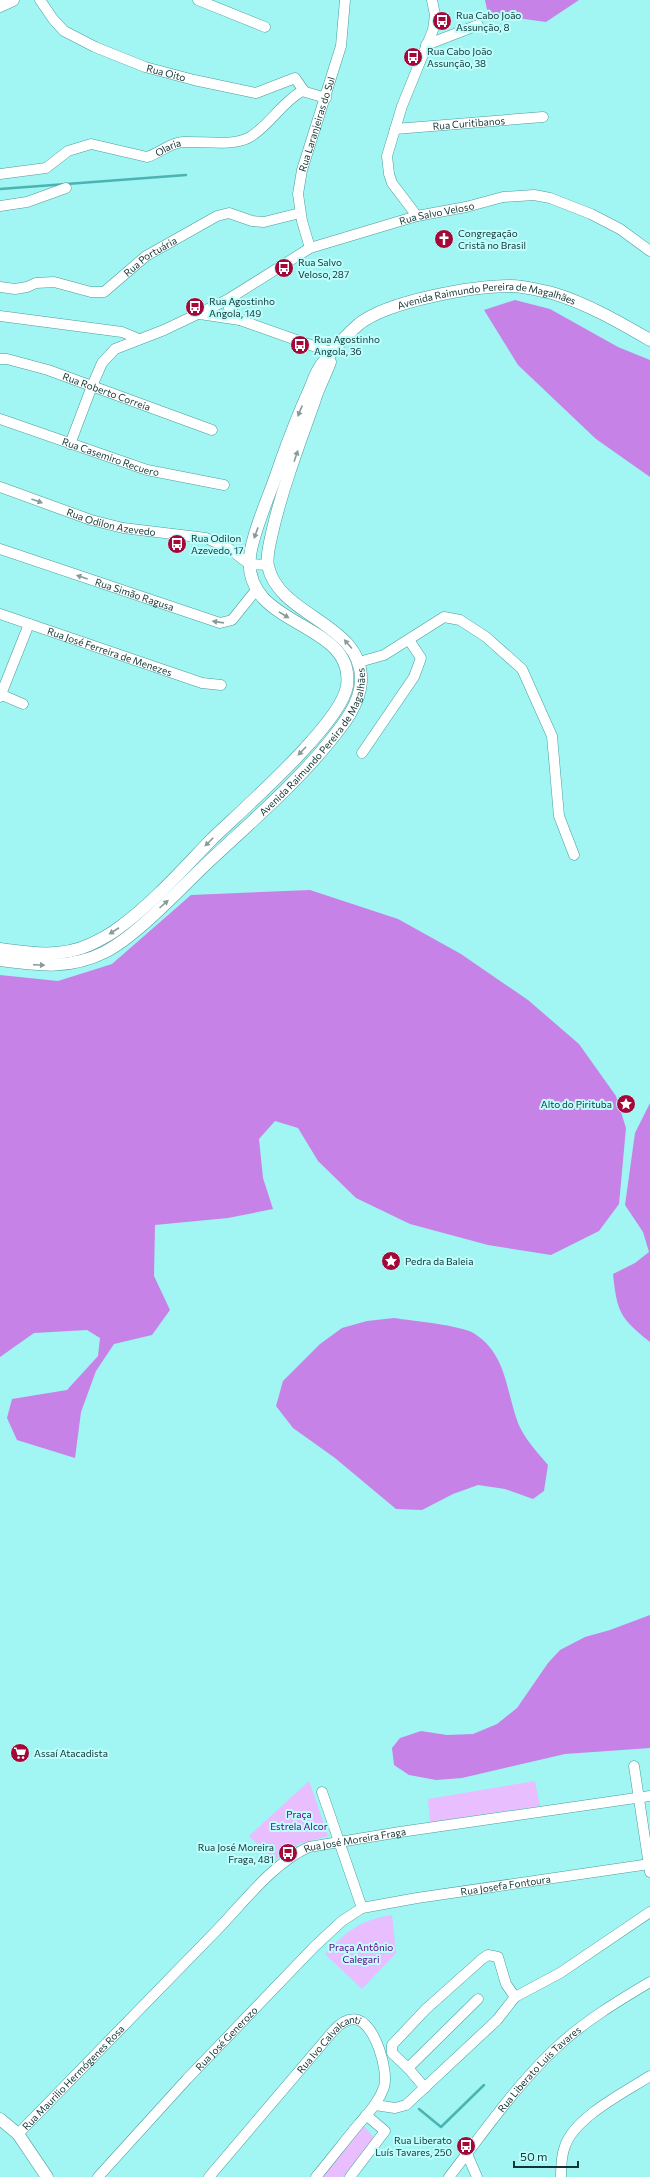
<svg xmlns="http://www.w3.org/2000/svg" width="650" height="2177" viewBox="0 0 650 2177" font-family="Commissioner,sans-serif">
<style>
.green{fill:#e8befe}
.forest{fill:#c782e8}
.lines{fill:none;stroke-linecap:round;stroke-linejoin:round}
.stream{stroke:#4bb3b1;stroke-width:2.5}
.minor-casing{stroke:#4a9d9c;stroke-width:11}
.major-casing{stroke:#4a9d9c;stroke-width:13}
.minor{stroke:#fff;stroke-width:10}
.major{stroke:#fff;stroke-width:12}
.oneway{fill:#889a9a}
.labels{text-anchor:middle;dominant-baseline:central;stroke-width:4;stroke-linejoin:round;paint-order:stroke}
.poi-label{font-size:10px;fill:#123535;stroke:#befffd;text-anchor:start}
.street-label{font-size:10px;fill:#123535;stroke:#befffd}
.park-label{font-size:10px;fill:#660287;stroke:#befffd}
</style>
<rect width="100%" height="100%" fill="#a1f5f3"/>
<!-- green -->
<path class="green" d="M309,1781L328,1836L299,1844L275,1860L249,1836Z
M535,1781L540,1806L430,1822L428,1799Z
M392,1915L396,1953L362,1989L325,1954C347,1931 360,1920 392,1915Z
M363,2125L374,2138L343,2177H322Z"/>
<!-- forest -->
<path class="forest" d="M485,0H579L546,22L488,14Z
M515,300L550,309L618,347L650,360V477L596,439L518,365L484,310Z
M310,890L398,919L461,954L528,1000L579,1044L616,1096L626,1128L619,1204L599,1231L551,1255L488,1245L410,1224L356,1198L318,1161L298,1128L275,1121L259,1139L263,1178L273,1209L228,1218L155,1225L154,1276L170,1310L152,1335L114,1344L96,1371L81,1412L75,1458L17,1440L7,1418L12,1399L67,1390L98,1356L100,1338L87,1330L34,1333L0,1357V975L58,981L112,964L191,895Z
M650,1103V1342C620,1318 617,1312 613,1274L635,1263L649,1252L643,1232L625,1205L635,1133Z
M394,1318C412,1321 462,1325 475,1334C507,1355 506,1391 518,1423C524,1438 537,1452 548,1465L544,1491L533,1499L505,1489L478,1485L453,1494L422,1510L396,1509L335,1458L293,1428L276,1406L283,1381L320,1344L342,1328L367,1321Z
M650,1615V1748L565,1754L462,1778L436,1780L409,1775L394,1765L392,1748L400,1738L421,1731L447,1735L473,1734L497,1724L517,1708L548,1663L560,1650L585,1637L610,1630Z"/>
<g class="lines">
<!-- stream -->
<path class="stream" d="M0,189L186,175
M419,2109L441,2127L484,2085"/>
<!-- minor casing -->
<g class="minor-casing">
<g id="minor">
<path id="s1" d="M40,0L53,19L64,31L95,47L145,67L194,80L256,93L295,78L304,91"/>
<path d="M198,0L265,27"/>
<path d="M426,45L478,25"/>
<path id="s2" d="M395,129L543,117"/>
<path id="s3" d="M0,174L46,168L68,151L91,144L147,157C160,153 169,143 183,142C202,141 233,147 250,137C270,125 281,103 302,91L326,98"/>
<path d="M0,206L27,202L66,188"/>
<path d="M417,216L392,183L389,174L387,156L402,106L433,30L435,15L432,0"/>
<path id="s4" d="M310,248L302,221L298,194L302,170L341,46L345,0"/>
<path id="s5" d="M0,287L15,289L27,287L36,283L54,282L91,292H104L146,256L217,216L229,213L252,221L264,222L300,213"/>
<path d="M227,300L229,308L240,320L333,353"/>
<path d="M200,314L240,320"/>
<path d="M0,316L122,332L139,339"/>
<path id="s6" d="M0,359H7L48,370L212,430"/>
<path id="s7" d="M0,419L147,470L224,485"/>
<path id="s8" d="M70,444L92,386L102,363L115,349L164,330L227,300L310,248L417,216L466,207L503,197L534,195L550,198L591,214L620,229L650,251"/>
<path id="s9" d="M0,487L91,520L123,528L206,538L228,548L249,564L268,565"/>
<path id="s10" d="M0,549L220,623L232,620L256,590"/>
<path id="s11" d="M0,614L202,683L221,685"/>
<path d="M359,662L384,655L444,617L460,620L486,637L522,669L552,736L559,816L574,855"/>
<path d="M0,694L23,704"/>
<path d="M0,697L29,624"/>
<path d="M362,753L414,677L421,658L409,640"/>
<path d="M634,1766L650,1872"/>
<path d="M322,1792L362,1908"/>
<path d="M408,2068L392,2053V2045L426,2009L482,1959L488,1955L498,1957L506,1984L515,1997"/>
<path d="M425,2088L408,2068L478,1999"/>
<path d="M375,2105L395,2108L406,2105L497,2020L515,1997L560,1973L650,1912"/>
<path id="s12" d="M18,2134C84,2066 150,1998 217,1930C244,1902 273,1863 309,1847L400,1832L650,1796"/>
<path d="M467,2154L477,2177"/>
<path id="s13" d="M98,2177L187,2079L315,1946L342,1921L362,1908L417,1898L650,1864"/>
<path id="s14" d="M209,2177L334,2030C340,2024 348,2017 358,2020C375,2025 389,2071 384,2087C379,2102 368,2113 358,2125C344,2142 330,2160 316,2177"/>
<path d="M350,2177L385,2131L366,2115"/>
<path id="s15" d="M449,2177C484,2132 516,2085 558,2046C585,2021 618,2001 650,1982"/>
<path d="M561,2177C561,2167 561,2156 565,2146C575,2117 625,2092 650,2076"/>
</g>
</g>
<!-- major casing -->
<g class="major-casing">
<g id="major">
<path d="M0,6L13,0"/>
<path id="s16" d="M0,949C30,953 60,958 89,945C100,940 111,934 120,927C154,902 183,869 212,839C243,809 341,724 347,686C356,620 242,629 250,556C253,530 272,490 280,464C289,439 298,415 309,391C313,382 316,371 322,364C333,350 346,335 359,324C388,301 473,286 510,286C524,286 538,290 552,293C586,303 619,322 650,340"/>
<path id="s17" d="M0,960C38,965 69,970 105,952C136,936 176,893 202,868C245,827 292,788 330,741C343,725 360,704 361,681C363,623 279,617 268,566C266,556 270,543 272,533C282,489 299,444 314,402C318,388 325,376 330,362"/>
<path d="M0,2119L18,2134L47,2177"/>
</g>
</g>
<!-- minor -->
<use href="#minor" class="minor"/>
<!-- major -->
<use href="#major" class="major"/>
</g>
<!-- one-way arrows -->
<defs><path id="oneway-solid" d="M-6-.8H1V-3.2L6.5 0L1 3.2V.8H-6Z"/></defs>
<g class="oneway">
<use href="#oneway-solid" transform="translate(300 411) rotate(113)"/>
<use href="#oneway-solid" transform="translate(296 456) rotate(-71)"/>
<use href="#oneway-solid" transform="translate(37 501) rotate(20)"/>
<use href="#oneway-solid" transform="translate(256 533) rotate(110)"/>
<use href="#oneway-solid" transform="translate(82 577) rotate(-161)"/>
<use href="#oneway-solid" transform="translate(284 615) rotate(31)"/>
<use href="#oneway-solid" transform="translate(218 622) rotate(-172)"/>
<use href="#oneway-solid" transform="translate(348 644) rotate(-131)"/>
<use href="#oneway-solid" transform="translate(302 751) rotate(134)"/>
<use href="#oneway-solid" transform="translate(209 842) rotate(135)"/>
<use href="#oneway-solid" transform="translate(164 904) rotate(-42)"/>
<use href="#oneway-solid" transform="translate(114 931) rotate(147)"/>
<use href="#oneway-solid" transform="translate(39 965) rotate(3)"/>
</g>
<!-- icons -->
<defs>
<g id="bus-disc" transform="scale(1)"><circle r="9.5" fill="#a40838" stroke="#befffd"/><path d="M-5-6H5V4H4V6H2V4H-2V6H-4V4H-5ZM-3.5-4V0h7V-4ZM-3.5 1.2v1.5H-2V1.2ZM2 1.2v1.5H3.5V1.2Z" fill="#fff"/></g>
<g id="church-disc" transform="scale(1)"><circle r="9.5" fill="#a40838" stroke="#befffd"/><path d="M-1.2-6h2.4v3.5h3.3v2.4h-3.3V6h-2.4V-.1h-3.3v-2.4h3.3Z" fill="#fff"/></g>
<g id="sight-disc" transform="scale(1)"><circle r="9.5" fill="#a40838" stroke="#befffd"/><path d="M0-6L1.8-2.2L6-1.7L2.9 1.2L3.7 5.4L0 3.3L-3.7 5.4L-2.9 1.2L-6-1.7L-1.8-2.2Z" fill="#fff"/></g>
<g id="supermarket-disc" transform="scale(1)"><circle r="9.5" fill="#a40838" stroke="#befffd"/><path d="M-6-5.5h2.5l.6 2H6L4.5 2H-2.5L-4.4-4H-6ZM-1.5 3.2a1.3 1.3 0 1 0 .1 0ZM3 3.2a1.3 1.3 0 1 0 .1 0Z" fill="#fff"/></g>
</defs>
<g fill-rule="evenodd">
<use href="#bus-disc" x="442" y="21"/>
<use href="#bus-disc" x="413" y="57"/>
<use href="#church-disc" x="444" y="239"/>
<use href="#bus-disc" x="284" y="268"/>
<use href="#bus-disc" x="195" y="307"/>
<use href="#bus-disc" x="300" y="345"/>
<use href="#bus-disc" x="177" y="544"/>
<use href="#sight-disc" x="626" y="1104"/>
<use href="#sight-disc" x="391" y="1261"/>
<use href="#supermarket-disc" x="20" y="1753"/>
<use href="#bus-disc" x="288" y="1853"/>
<use href="#bus-disc" x="466" y="2146"/>
</g>
<g class="labels">
<!-- poi labels -->
<g class="poi-label">
<text x="456" y="15">Rua Cabo João<tspan x="456" dy="12">Assunção, 8</tspan></text>
<text x="427" y="51">Rua Cabo João<tspan x="427" dy="12">Assunção, 38</tspan></text>
<text x="458" y="233">Congregação<tspan x="458" dy="12">Cristã no Brasil</tspan></text>
<text x="298" y="262">Rua Salvo<tspan x="298" dy="12">Veloso, 287</tspan></text>
<text x="209" y="301">Rua Agostinho<tspan x="209" dy="12">Angola, 149</tspan></text>
<text x="314" y="339">Rua Agostinho<tspan x="314" dy="12">Angola, 36</tspan></text>
<text x="191" y="538">Rua Odilon<tspan x="191" dy="12">Azevedo, 17</tspan></text>
<text x="612" y="1104" text-anchor="end">Alto do Pirituba</text>
<text x="405" y="1261">Pedra da Baleia</text>
<text x="34" y="1753">Assaí Atacadista</text>
<text x="274" y="1847" text-anchor="end">Rua José Moreira<tspan x="274" dy="12">Fraga, 481</tspan></text>
<text x="452" y="2140" text-anchor="end">Rua Liberato<tspan x="452" dy="12">Luís Tavares, 250</tspan></text>
</g>
<!-- street labels -->
<g class="street-label">
<text stroke="none"><textPath href="#s1" startOffset="150">Rua Oito</textPath></text>
<text stroke="none"><textPath href="#s2" startOffset="74">Rua Curitibanos</textPath></text>
<text stroke="none"><textPath href="#s4" startOffset="128">Rua Laranjeiras do Sul</textPath></text>
<text stroke="none"><textPath href="#s3" startOffset="179">Olaria</textPath></text>
<text stroke="none"><textPath href="#s8" startOffset="458">Rua Salvo Veloso</textPath></text>
<text stroke="none"><textPath href="#s5" startOffset="165">Rua Portuária</textPath></text>
<text stroke="none"><textPath href="#s16" startOffset="1028">Avenida Raimundo Pereira de Magalhães</textPath></text>
<text stroke="none"><textPath href="#s6" startOffset="112">Rua Roberto Correia</textPath></text>
<text stroke="none"><textPath href="#s7" startOffset="117">Rua Casemiro Recuero</textPath></text>
<text stroke="none"><textPath href="#s9" startOffset="117">Rua Odilon Azevedo</textPath></text>
<text stroke="none"><textPath href="#s10" startOffset="142">Rua Simão Ragusa</textPath></text>
<text stroke="none"><textPath href="#s11" startOffset="116">Rua José Ferreira de Menezes</textPath></text>
<text stroke="none"><textPath href="#s17" startOffset="407">Avenida Raimundo Pereira de Magalhães</textPath></text>
<text stroke="none"><textPath href="#s12" startOffset="456">Rua José Moreira Fraga</textPath></text>
<text stroke="none"><textPath href="#s13" startOffset="523">Rua Josefa Fontoura</textPath></text>
<text stroke="none"><textPath href="#s13" startOffset="189">Rua José Generozo</textPath></text>
<text stroke="none"><textPath href="#s14" startOffset="181">Rua Ivo Calvalcanti</textPath></text>
<text stroke="none"><textPath href="#s15" startOffset="141">Rua Liberato Luis Tavares</textPath></text>
<text stroke="none"><textPath href="#s12" startOffset="79">Rua Maurilio Hermógenes Rosa</textPath></text>
</g>
<!-- park labels -->
<g class="park-label">
<text x="299" y="1814">Praça<tspan x="299" dy="12">Estrela Alcor</tspan></text>
<text x="361" y="1947">Praça Antônio<tspan x="361" dy="12">Calegari</tspan></text>
</g>
</g>
<!-- scale -->
<path d="M514 2161v6h64v-6" fill="none" stroke="#123535" stroke-width="2"/>
<text x="520" y="2161" font-size="12" fill="#123535" stroke="#befffd" stroke-width="3" paint-order="stroke">50 m</text>
</svg>
